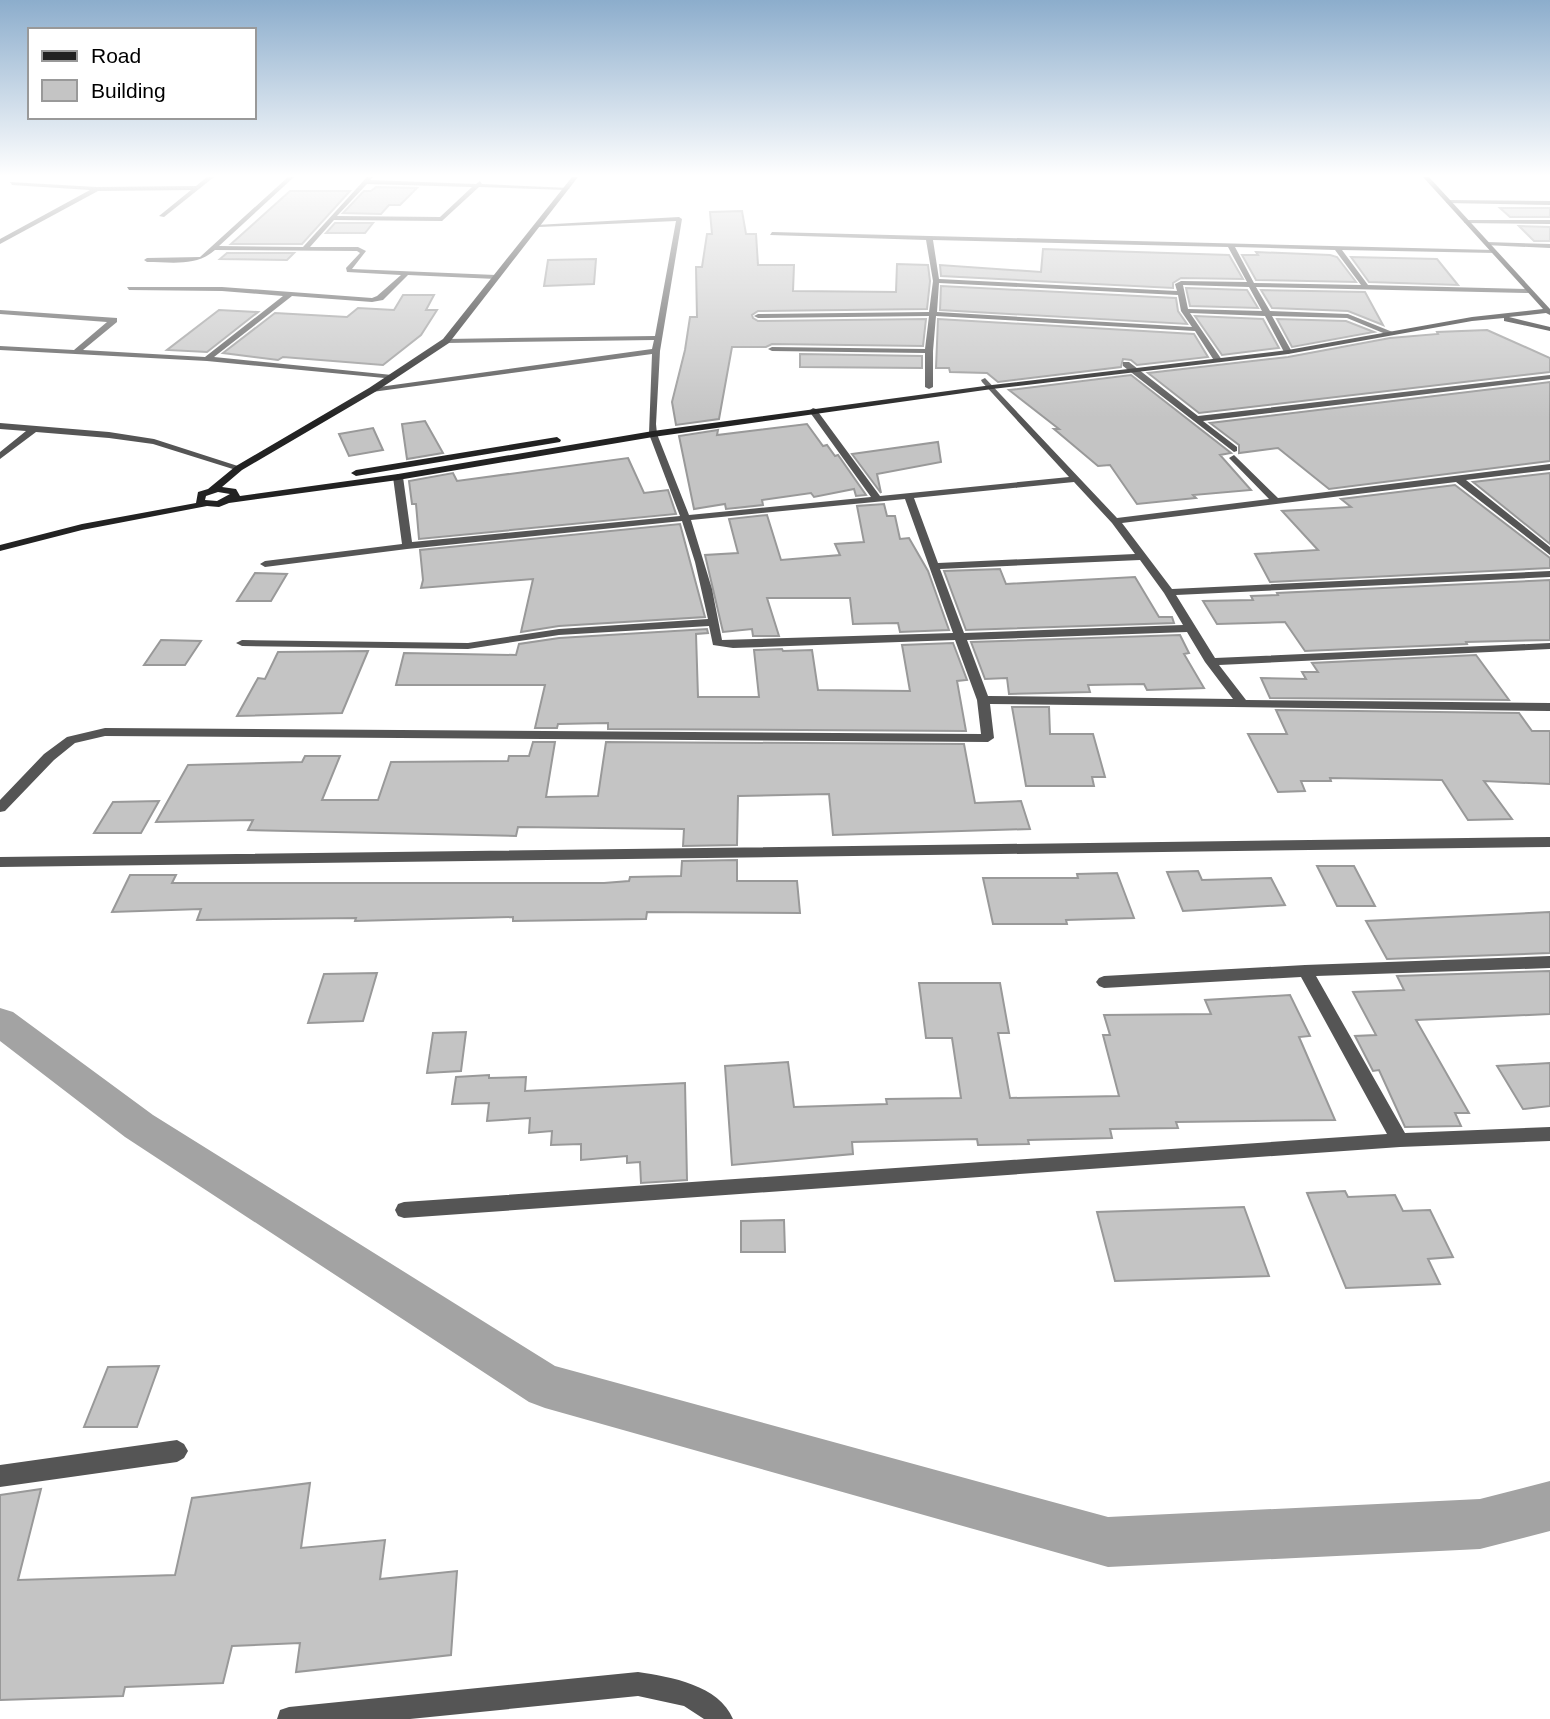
<svg xmlns="http://www.w3.org/2000/svg" width="1550" height="1719" viewBox="0 0 1550 1719" font-family="Helvetica,sans-serif">
<style>
.lines{fill:none;stroke-linecap:round;stroke-linejoin:round}
.canal{fill:#a3a3a3;fill-rule:evenodd}
.building{fill:#c4c4c4;stroke:#999;stroke-width:2}
.lane{fill:#555;fill-rule:evenodd}
.street{fill:#555;fill-rule:evenodd}
.secondary{fill:#222;fill-rule:evenodd}
</style>
<rect width="100%" height="100%" fill="#fff"/>
<g class="lines">
<!-- canal -->
<path class="canal" d="M0,1008L13,1012L153,1115L555,1366L1108,1517L1480,1499L1550,1481V1531L1480,1549L1108,1567L545,1408L529,1402L125,1137L0,1041Z"/>
</g>
<!-- building -->
<path class="building" d="M376,187L417,188L400,205H389L381,214L343,213L364,191H371Z
M290,191H350L302,244H231Z
M1500,208H1550V217H1510Z
M742,211L746,234H756L758,265H794L793,291L896,292L897,264L928,265L930,281L927,309L758,311L752,315L753,318L758,321L926,319L923,346L772,344L766,347H732L719,419L676,425L672,402L685,350L690,317H697L696,267H702L707,234H712L710,212Z
M335,223H373L365,233H326Z
M1519,226L1550,227V241H1534Z
M1043,249L1229,255L1243,279L1181,278L1173,283V288L941,276L940,265L1041,272Z
M1256,252L1330,255L1337,257L1356,282L1256,280L1242,255H1258Z
M227,253H294L287,260L220,259Z
M1351,257L1437,259L1458,285L1369,282Z
M596,259L594,284L544,286L548,260Z
M941,286L1176,298L1178,311L1187,324L940,310Z
M1186,288L1247,290L1258,308L1190,306Z
M1261,290L1365,292L1383,325L1348,311L1272,308Z
M403,295H434L426,310H437L421,335L383,365L283,357L278,360L223,353L275,313L347,317L358,308L394,310Z
M219,310L258,312L207,352L167,350Z
M1195,316L1263,319L1279,348L1222,355Z
M938,319L1194,334L1208,357L1137,365L1131,360L1123,359L1121,367L998,382L987,373L950,372L949,368H936Z
M1277,319L1346,321L1374,332L1292,347Z
M1487,330L1550,358V372L1199,413L1148,373L1288,357L1390,338L1438,334L1437,332Z
M800,354L922,356V368L800,367Z
M1131,375L1231,453L1220,455L1251,490L1193,495L1196,498L1137,504L1110,465L1098,466L1054,429H1059L1009,390Z
M1550,382V461L1329,489L1278,448L1239,453V445L1210,423Z
M425,421L443,453L407,459L402,424Z
M807,424L823,446L827,445L835,456L838,455L866,495L856,496L854,489L814,497L811,493L762,500L763,505L726,509L725,504L694,509L679,436L718,430L717,435Z
M373,428L383,450L349,456L339,434Z
M938,442L941,462L877,474L881,493L852,454Z
M628,458L644,493L668,490L676,514L419,539L416,504H412L409,481L453,473L457,481Z
M1550,473V544L1473,482Z
M1455,485L1550,558V568L1270,582L1255,554L1318,550L1282,511L1351,507L1341,499Z
M884,504L887,516H895L900,539L909,538L928,571L949,630L900,632L898,623L853,624L850,598H767L779,636H753L752,629L723,632L705,555L738,553L729,519L767,515L781,560L840,555L835,544L864,542L857,506Z
M680,524L705,617L559,626L521,632L533,579L421,588L423,580L420,550Z
M1000,569L1006,584L1135,577L1159,617H1172L1174,623L966,630L944,571Z
M255,573L287,574L271,601H237Z
M1550,580V640L1466,642L1467,644L1305,651L1285,622L1217,624L1203,601L1253,600L1251,596L1278,595L1277,593Z
M707,629L708,633L696,634L698,697H759L754,650L782,649L783,651L812,650L818,690L910,691L902,645L953,643L967,680L957,681L966,731L608,729V723L558,724L557,728H535L545,685H396L404,653L516,655L519,644L559,638Z
M1180,635L1189,653L1184,654L1204,688L1147,690L1144,684L1088,685L1090,692L1009,694L1007,678L985,679L971,642Z
M161,640L201,641L185,665H144Z
M368,651L342,713L237,716L258,678L265,679L278,652Z
M1476,655L1509,700L1270,698L1261,678L1306,679L1302,672H1318L1312,663Z
M1012,707H1049L1050,734H1093L1105,777H1092L1094,786H1026Z
M1276,710L1519,713L1532,731H1550V784L1484,781L1512,819L1468,820L1442,780L1330,778L1331,781H1301L1305,791L1278,792L1248,734H1287Z
M533,742H555L546,797L598,796L606,742L964,744L975,803L1021,801L1030,829L833,835L829,794L738,796L737,845L683,846L684,829L518,827L516,836L248,830L253,820L156,822L188,765L302,762L305,756H340L322,800H378L391,762L508,761L509,756H529Z
M159,801L141,833H94L113,802Z
M737,860V881H797L800,913L647,912L646,919L513,921V917L355,921L356,918L197,920L201,909L112,912L130,875H176L172,883H604L629,881L630,877L681,876L682,861Z
M1317,866H1354L1375,906H1337Z
M1198,871L1202,880L1271,878L1285,905L1183,911L1167,872Z
M1117,873L1134,918L1066,920L1067,924H993L983,878H1078L1077,874Z
M1550,912V953L1387,959L1366,921Z
M1550,971V1014L1416,1020L1469,1113H1455L1461,1126L1405,1127L1379,1070L1373,1071L1355,1036L1376,1035L1353,992L1404,990L1397,976Z
M377,973L363,1021L308,1023L324,974Z
M919,983H1000L1009,1033H998L1010,1098L1119,1096L1103,1035H1110L1104,1015L1211,1014L1205,1000L1290,995L1310,1036L1299,1037L1335,1120L1176,1122L1178,1128L1110,1129L1112,1138L1028,1140L1029,1144L978,1145L977,1139L852,1142L853,1154L732,1165L725,1066L788,1062L794,1107L887,1104L886,1099L961,1098L952,1038H926Z
M466,1032L461,1071L427,1073L433,1033Z
M1550,1063V1106L1523,1109L1497,1066Z
M489,1075V1078L526,1077L525,1091L685,1083L687,1180L641,1183L640,1162L627,1163V1156L581,1160V1144L551,1145L552,1131L529,1133L530,1118L487,1121L489,1103L452,1104L456,1077Z
M1345,1191L1348,1197L1395,1195L1403,1211L1430,1210L1453,1257L1428,1259L1440,1284L1346,1288L1307,1193Z
M1244,1207L1269,1276L1115,1281L1097,1212Z
M784,1220L785,1252H741V1221Z
M159,1366L137,1427H84L108,1367Z
M310,1483L301,1548L385,1540L380,1579L457,1571L451,1655L296,1672L300,1643L232,1646L223,1683L125,1687L123,1696L0,1700V1495L41,1489L18,1580L175,1575L192,1498Z"/>
<g class="lines">
<!-- lane -->
<path class="lane" d="M1466,220H1550V224L1464,223Z
M1487,242L1550,244V248L1485,245Z"/>
<!-- street -->
<path class="street" d="M207,177H214L164,217L159,216L191,190L98,191L0,244V239L90,190L12,185L10,182L97,187L196,186Z
M288,177H294L219,246L303,247L367,177H373L370,180L476,184L480,181L482,184L570,188L567,190L479,187L442,221L334,220L310,247H358L366,251L352,269L496,275L499,277L496,279L408,275L383,300L372,302L292,296L214,357L392,375H395V379L207,361L0,350V346L74,350L107,322L0,314V310L117,318V322L83,350L205,357L283,296L222,291L129,290L127,287H222L372,298L377,296L401,275L347,272L346,268L360,253L357,251L215,250C196,267 171,262 147,262L144,260L147,258L200,257ZM367,184L472,187L440,217L337,216Z
M1448,200L1550,201V205L1446,203Z
M679,217L682,219L660,351L656,424L657,434L689,515L871,497L809,411L813,408L816,409L880,496L1069,477L982,382L981,380L985,378L1117,518L1269,499L1231,460L1229,458L1234,455L1278,498L1550,464V470L1466,480L1550,547V555L1456,482L1122,523L1172,589L1550,571V577L1176,595L1215,658L1550,643V649L1219,665L1246,700L1550,703V711L990,704L994,738L988,742L105,736L75,743L54,760L5,811L0,812V800L44,754L67,737L105,728L981,734L977,700L955,640L733,648L713,645L709,626L559,635L468,649L242,646L236,643L242,640L468,643L559,629L708,619L695,562L682,521L407,549L265,567L260,564L265,561L402,544L393,477L398,474L403,477L412,542L680,516L649,434L652,354L372,392L368,390L372,388L652,349L654,340L446,343L442,341L446,339L655,336L676,221L539,227L536,225ZM1074,482L1112,523L1135,554L938,563L914,498ZM905,499L953,633L722,640L712,589L691,520ZM1140,560L1164,593L1183,625L964,633L940,569ZM1187,632L1205,662L1233,699L988,696L967,640Z
M772,232L1494,250L1496,253L1342,250L1368,285L1528,289L1532,291L1528,293L1256,287L1270,311L1348,314L1395,333L1388,335L1347,318L1272,316L1292,352L1288,354L1284,352L1265,316L1190,313L1222,360L1218,362H1215L1195,331L936,316L933,351V387L929,389L925,387V353L772,351L768,349L772,347L925,349L929,316L758,318L754,316L758,314L929,312L933,281L926,240L770,235ZM933,240L1228,247L1247,282L1181,281L1175,284L1177,291L939,279ZM1235,247L1335,250L1361,285L1254,283ZM939,283L1178,295L1181,311L1192,327L937,312ZM1183,285L1249,287L1262,311L1188,309Z
M1123,362H1129L1198,416L1550,375V379L1203,421L1237,447V451L1234,452L1123,366Z
M0,423L109,432L154,439L244,468L236,470L153,444L109,438L36,432L0,459V452L26,431L0,429Z
M1550,837V847L0,867V857Z
M1550,956V968L1316,976L1405,1133L1550,1127V1141L1400,1147L404,1218L398,1216L395,1210L398,1204L404,1202L1387,1134L1301,977L1104,988L1099,986L1096,982L1099,978L1104,976L1305,965Z
M177,1440L184,1444L188,1451L184,1458L177,1462L0,1487V1465Z
M638,1672C671,1677 719,1685 733,1719H704L684,1706L638,1696L410,1719H277L280,1710L289,1707Z"/>
<!-- secondary -->
<path class="secondary" d="M572,177H578L449,343L375,392L242,470L222,487L236,489L240,496L398,474L653,431L992,385L1288,350L1472,317L1543,309L1423,177H1429L1550,309V315L1546,313L1509,317L1550,327V331L1504,321V318L1472,321L1288,354L992,389L653,437L398,480L229,503L219,507L207,506L82,530L0,551V545L82,524L196,503L198,492L208,489L236,466L369,388L443,339ZM218,492L230,494L217,501L205,500L206,496Z
M557,437L561,440L560,442L356,476L351,473L356,470Z"/>
</g>
<!-- sky -->
<linearGradient id="sky" x2="0" y2="1"><stop stop-color="#8cadcc"/><stop offset="0.42" stop-color="#fff"/><stop offset="1" stop-color="#fff" stop-opacity="0"/></linearGradient>
<rect width="1550" height="418" fill="url(#sky)"/>
<!-- legend -->
<rect x="28" y="28" width="228" height="91" fill="#ffffff" stroke="#999999" stroke-width="2"/>
<rect x="42" y="51" width="35" height="10" fill="#222222" stroke="#999999" stroke-width="2"/>
<text x="91" y="63" font-size="21" fill="#000000">Road</text>
<rect x="42" y="80" width="35" height="21" fill="#c4c4c4" stroke="#999999" stroke-width="2"/>
<text x="91" y="98" font-size="21" fill="#000000">Building</text>
</svg>
